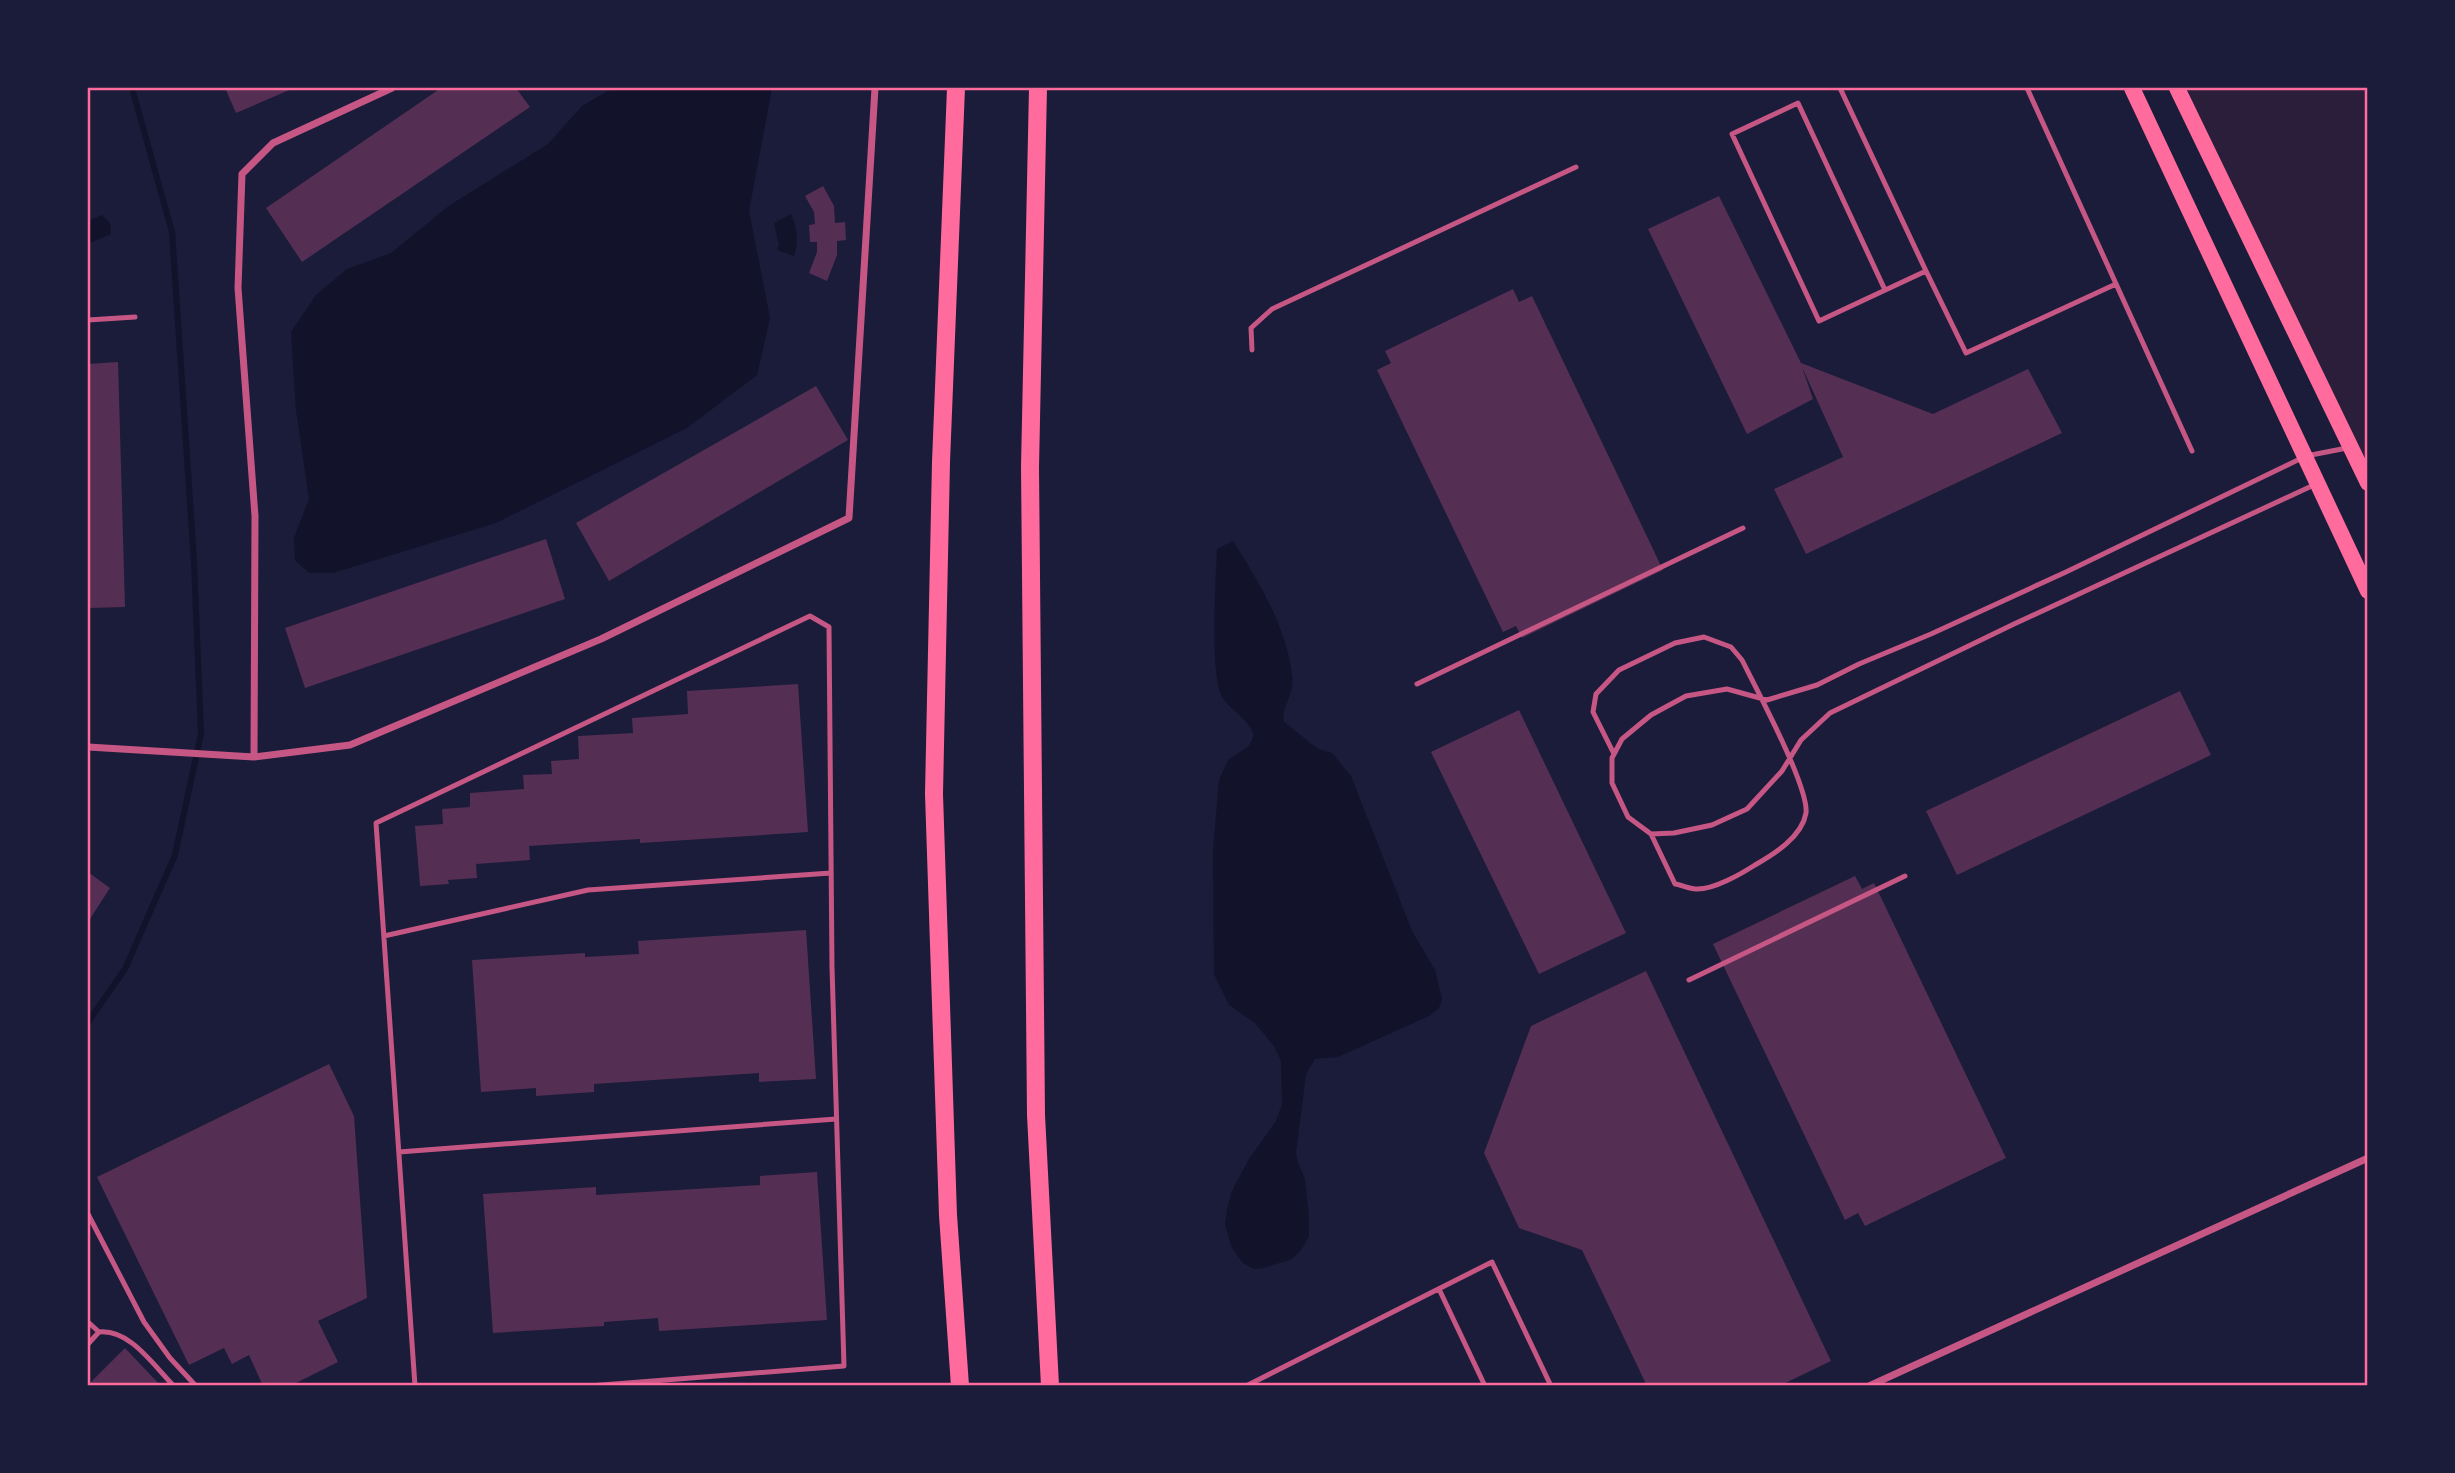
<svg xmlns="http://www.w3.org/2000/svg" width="2455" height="1473" viewBox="0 0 2455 1473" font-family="'Golos Text',sans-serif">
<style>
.green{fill:#2a1e3b}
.water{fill:#12122b}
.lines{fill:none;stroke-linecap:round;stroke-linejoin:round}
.stream{stroke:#12122b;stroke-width:6}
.building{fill:#542f53}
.service{stroke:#c65784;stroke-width:5}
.minor{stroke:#c65784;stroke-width:7}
.primary{stroke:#ff6b9d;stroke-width:16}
.motorway{stroke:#ff6b9d;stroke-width:18}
.neatline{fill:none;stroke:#ff6b9d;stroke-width:2.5}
</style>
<rect width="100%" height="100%" fill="#1b1b3a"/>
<!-- green -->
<path class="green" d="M2177,88H2367V478Z"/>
<!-- water -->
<path class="water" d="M613,88H772L749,211L770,318L757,375L687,428L496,523L333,573H309L295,560L294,538L309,499L296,410L291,332L316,295L347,269L391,253L450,205L548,144L582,106Z
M791,214C797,227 799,242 794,256L777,250L779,245L774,223Z
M102,215L110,223L111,234L88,244V221Z
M1233,541C1258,580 1287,628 1292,675C1295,697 1281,705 1284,722L1318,749L1332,753L1351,776L1412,931L1435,970L1442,999L1439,1008L1429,1016L1338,1057L1315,1059L1306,1074L1296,1153L1298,1163L1305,1179L1309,1217V1236L1302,1249L1292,1259L1264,1268L1254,1269L1243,1263L1232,1248L1225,1225L1227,1209L1232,1191L1249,1159L1276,1121L1282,1104L1281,1061L1274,1046L1255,1023L1229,1005L1214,974L1213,851L1219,780L1228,760L1249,746L1254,735C1248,718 1233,713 1223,698C1209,678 1216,578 1217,549Z"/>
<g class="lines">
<!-- stream -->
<path class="stream" d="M88,1022L125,969L175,855L201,734L194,562L172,232L132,88"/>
</g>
<!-- building -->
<path class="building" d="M225,88H294L236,113Z
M441,88H516L530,107L302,262L266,208Z
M823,186L834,206L835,223L845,222L846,240L837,241V255L827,281L809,273L817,252V242H810L809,225L815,224L814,212L805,196Z
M1719,196L1801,363L1933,414L2028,369L2062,433L1806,554L1774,489L1843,457L1802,367L1813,399L1747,434L1648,229Z
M1513,289L1519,302L1532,296L1663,570L1522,638L1516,626L1503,632L1377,370L1391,363L1385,351Z
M118,362L125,607L88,608V364Z
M816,386L848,440L609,581L576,523Z
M546,539L565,599L305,688L285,628Z
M798,684L808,832L640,843V839L529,846L530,860L476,864L477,878L448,880L449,884L420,886L415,826L443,824L442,809L470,807V793L524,789L523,775L552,774L551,761L579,759L578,736L633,733L632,718L688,714L687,691Z
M2180,691L2211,755L1957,875L1926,811Z
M1519,710L1626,933L1539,974L1431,752Z
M88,872L110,888L88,922Z
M1855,876L1862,889L1874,883L2006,1158L1865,1226L1858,1213L1845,1220L1713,944Z
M806,930L816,1079L759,1082V1073L594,1084V1092L536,1096V1088L481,1092L472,960L585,953V957L639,954L638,941Z
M1646,971L1831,1361L1779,1386H1647L1582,1250L1519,1228L1484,1153L1531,1026Z
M329,1064L354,1116L367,1298L318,1321L338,1362L290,1386H263L249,1355L232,1364L224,1348L189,1365L97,1177Z
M817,1172L827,1320L659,1331L658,1318L604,1322V1326L493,1333L483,1194L596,1187V1195L760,1185V1176Z
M125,1348L161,1386H88V1385Z"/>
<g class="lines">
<!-- service -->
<path class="service" d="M1840,88L1926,271
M2027,88L2192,451
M1885,290L1798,103L1732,134L1819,321L1926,271L1966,353L2116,284
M88,320L135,317
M1252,350L1251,328L1272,309L1576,167
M2316,484L2014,624L1830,713L1801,740L1782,771L1747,809L1712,825L1674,833L1651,834L1628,817L1612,783V758L1622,739L1651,715L1686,696L1727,689L1767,700L1817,685L1859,664L1931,634L2066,572L2306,456L2347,448
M1417,684L1743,528
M1614,754L1593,712L1596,694L1619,670L1675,643L1704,637L1731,647L1742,660C1756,688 1809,787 1806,813C1802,837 1774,854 1755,865C1741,874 1713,890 1696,889C1689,889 1682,885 1675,884L1651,834
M384,936L588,890L831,873
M1689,980L1905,876
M399,1152L836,1119
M88,1214L144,1322L170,1358L196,1386
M1439,1289L1485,1386
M88,1322L99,1332C130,1329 153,1365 174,1386
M88,1344L99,1332
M415,1386L376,823L810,616L829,627L832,967L844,1366L589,1386
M1246,1386L1492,1262L1551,1386"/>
<!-- minor -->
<path class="minor" d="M392,88L273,143L242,174L238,288L255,516L254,757L350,745L601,639L849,518L875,88
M88,747L254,757
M1869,1386L2368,1158"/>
<!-- primary -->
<path class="primary" d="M2132,88L2368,591
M2177,88L2368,483"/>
<!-- motorway -->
<path class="motorway" d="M956,88L941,462L934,794L948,1215L960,1386
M1038,88L1030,467L1036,1115L1050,1386"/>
</g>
<!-- border -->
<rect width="2455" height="1473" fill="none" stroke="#1b1b3a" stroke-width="178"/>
<rect x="89" y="89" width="2277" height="1295" class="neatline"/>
</svg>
